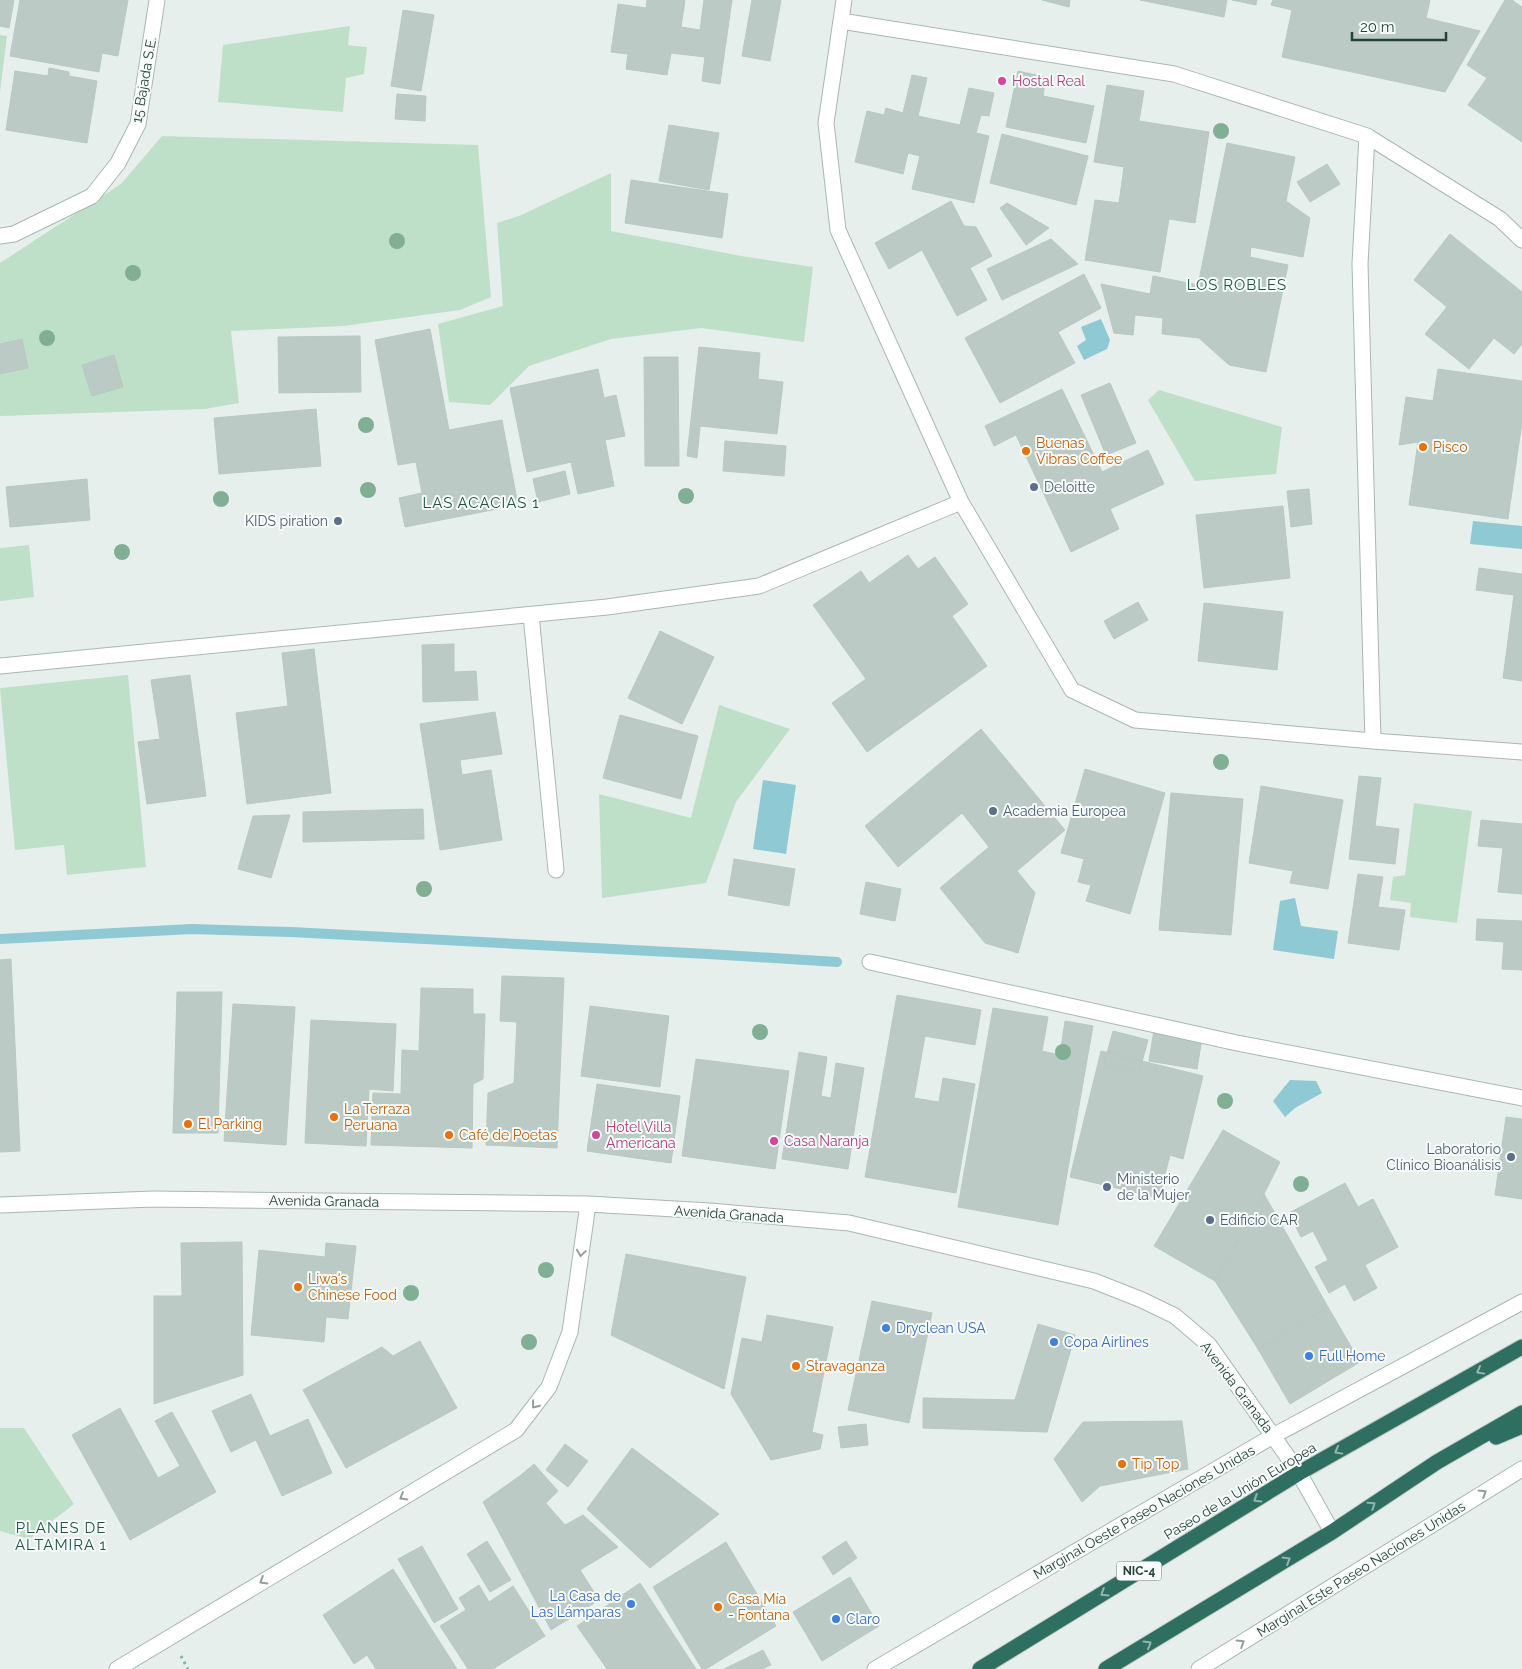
<svg xmlns="http://www.w3.org/2000/svg" width="1522" height="1669" viewBox="0 0 1522 1669" font-family="Raleway,sans-serif">
<style>
.green{fill:#bfe0c8}
.water{fill:#8ec9d4}
.lines{fill:none;stroke-linecap:round;stroke-linejoin:round}
.stream{stroke:#8ec9d4;stroke-width:10}
.building{fill:#bbcac4;stroke:#b8c9c2}
.street-casing{stroke:#a8b8b2;stroke-width:17}
.highway-casing{stroke:#c2cac8;stroke-width:17}
.path{stroke:#86b3a5;stroke-width:3;stroke-dasharray:2.5 4;stroke-linecap:butt}
.street{stroke:#fff;stroke-width:15}
.highway{stroke:#2f6f62;stroke-width:15}
.tree{fill:#80af93}
.oneway{stroke:#92a09c}
.oneway2{stroke:#93b5ae}
.hotel-dot{fill:#d1479c;stroke:#f7fbf9;stroke-width:2}
.food-dot{fill:#e8710a;stroke:#f7fbf9;stroke-width:2}
.service-dot{fill:#5c6f8a;stroke:#f7fbf9;stroke-width:2}
.shop-dot{fill:#3f7fe0;stroke:#f7fbf9;stroke-width:2}
.labels{text-anchor:middle;dominant-baseline:central;stroke-width:4;stroke-linejoin:round;paint-order:stroke}
.shield{fill:#f7fbf9;stroke:#637a73;stroke-width:1}
.shield-label{font-size:12px;font-weight:bold;fill:#24423a}
.street-label{font-size:14px;fill:#24423a;stroke:#f7fbf9}
.hotel-label{font-size:14px;fill:#b23c85;stroke:#f7fbf9;text-anchor:start}
.food-label{font-size:14px;fill:#c56008;stroke:#f7fbf9;text-anchor:start}
.service-label{font-size:14px;fill:#4e5e75;stroke:#f7fbf9;text-anchor:start}
.shop-label{font-size:14px;fill:#366cbe;stroke:#f7fbf9;text-anchor:start}
.neighbourhood-label{font-size:15px;letter-spacing:1px;fill:#1f5548;stroke:#f7fbf9}
</style>
<rect width="100%" height="100%" fill="#e6efeb"/>
<!-- green -->
<path class="green" d="M350,26L348,45L367,47L364,74L346,78L343,112L218,102L223,45Z
M0,35L7,36L0,92Z
M162,136L478,145L491,297L460,310L343,326L231,331L239,403L205,409L0,416V263L121,184Z
M611,173V231L741,256L813,267L804,342L702,328L611,339L529,366L490,405L449,402L438,324L503,306L497,223L519,216Z
M1159,390L1282,427L1276,474L1195,481L1148,400Z
M29,545L34,597L0,601V548Z
M128,675L146,867L67,875L64,845L15,850L0,688Z
M719,705L790,729L736,802L706,883L602,898L599,794L691,818Z
M1414,803L1472,811L1457,923L1410,917L1411,903L1390,900L1393,877L1405,875Z
M0,1428H24L74,1504L29,1539L0,1531Z"/>
<!-- water -->
<path class="water" d="M1101,319L1110,340L1107,349L1084,360L1077,346L1086,340L1081,327Z
M1473,521L1522,526V549L1470,544Z
M763,780L796,785L786,854L753,849Z
M1295,898L1301,926L1338,931L1334,959L1273,950L1280,901Z
M1290,1080L1316,1081L1322,1093L1295,1108L1285,1117L1273,1101Z"/>
<g class="lines">
<!-- stream -->
<path class="stream" d="M0,939L192,929L291,932L708,954L837,962"/>
</g>
<!-- building -->
<path class="building" d="M0,0H14L9,28L0,26Z
M20,0H128L118,56L102,53L99,72L10,56Z
M647,0H685L681,27L700,30L704,0H732L720,84L702,81L705,57L671,53L667,75L626,69L628,54L611,52L618,4L646,8Z
M752,0H781L770,61L742,56Z
M1042,0H1070L1069,7Z
M1140,0H1227L1224,17Z
M1232,0H1257L1256,5Z
M1273,0H1430L1426,18L1480,31L1445,92L1282,57L1292,10L1271,5Z
M1505,0H1512L1522,7V142L1468,105L1487,78L1467,65Z
M403,10L434,15L421,91L391,86Z
M49,68L69,72V76L97,81L87,143L6,130L15,71L48,76Z
M1018,71L1046,77L1043,96L1094,106L1086,143L1006,127Z
M912,75L927,78L918,116L960,125L969,88L994,93L989,116L981,115L976,133L989,136L974,203L912,189L920,156L908,153L903,174L855,162L867,111L884,115L886,108L903,113Z
M1107,85L1144,91L1139,121L1209,132L1195,223L1169,219L1160,272L1085,260L1095,200L1119,203L1124,167L1094,162Z
M397,94L426,96L425,121L395,119Z
M669,125L719,133L709,190L659,181Z
M1002,134L1088,156L1076,205L990,183Z
M1227,143L1295,157L1286,201L1310,218L1303,257L1251,247L1250,257L1288,265L1266,372L1229,365L1199,338L1162,334L1163,318L1135,315L1133,335L1114,333L1101,284L1150,294L1153,276L1198,285Z
M1327,164L1340,184L1310,202L1297,182Z
M631,180L728,194L722,238L625,223Z
M951,201L964,226L976,227L992,256L970,268L987,300L957,316L922,250L889,269L875,243Z
M1007,203L1049,228L1026,245L1000,208Z
M1450,234L1522,292V344L1514,354L1494,338L1469,369L1425,334L1447,307L1414,280Z
M1051,239L1078,264L1002,300L987,269Z
M1084,274L1101,308L1058,332L1075,363L1000,403L965,338Z
M430,329L449,430L502,420L518,505L405,527L399,498L422,493L416,462L398,465L375,340Z
M360,336L361,392L279,393L278,337Z
M22,339L28,368L0,374V344Z
M699,347L760,353L758,379L783,382L777,434L700,426L697,458L687,456Z
M114,355L123,387L92,396L82,365Z
M644,357H678L679,466H645Z
M598,369L604,398L616,395L625,436L605,440L614,486L578,494L571,462L527,472L510,388Z
M1438,369L1522,381V422L1508,519L1409,505L1418,442L1399,445L1406,397L1433,401Z
M1110,383L1136,443L1106,455L1081,395Z
M1062,389L1102,472L1148,450L1164,484L1110,509L1119,529L1071,552L1016,435L994,446L985,426Z
M316,409L321,466L219,474L214,418Z
M725,441L786,446L784,476L723,471Z
M565,471L570,494L538,502L533,479Z
M87,479L90,520L10,527L6,487Z
M1309,489L1312,524L1291,527L1287,491Z
M1283,506L1290,578L1204,588L1196,515Z
M908,555L918,569L935,557L968,604L952,616L987,666L867,752L832,703L866,679L813,605L861,571L869,583Z
M1479,568L1522,574V681L1503,678L1514,595L1476,590Z
M1138,602L1148,620L1114,639L1104,621Z
M1204,603L1283,612L1277,670L1198,661Z
M660,631L714,657L682,724L628,698Z
M454,644V672L476,671L478,700L423,702L422,645Z
M314,649L331,793L247,804L236,713L288,706L282,653Z
M190,675L206,796L147,804L138,742L160,739L151,680Z
M495,712L502,754L460,760L462,775L491,770L502,840L440,850L420,724Z
M620,715L698,736L681,799L603,778Z
M981,729L1065,830L1017,871L1035,893L1018,953L985,943L940,888L989,847L962,813L898,867L865,826Z
M1085,769L1165,793L1130,914L1086,901L1091,885L1078,882L1084,859L1061,853Z
M1359,776L1381,778L1375,826L1399,829L1395,864L1349,859Z
M1261,786L1343,800L1328,889L1290,883L1293,871L1249,863Z
M1171,793L1243,799L1231,935L1159,930Z
M423,809L424,839L303,842V812Z
M290,815L271,878L238,869L253,816Z
M1481,820L1522,824V894L1498,892L1503,848L1478,846Z
M734,859L795,869L789,906L728,895Z
M1358,874L1383,877L1378,907L1405,910L1399,950L1348,943Z
M866,882L901,889L895,921L860,914Z
M1477,919L1522,921V970L1502,969L1504,942L1476,940Z
M11,959L20,1151L0,1152V960Z
M502,976L564,978L557,1148L486,1145L488,1093L514,1083L517,1022L500,1021Z
M421,988L473,989V1014H485L483,1079L473,1084L472,1148L371,1145L373,1093L401,1094L402,1050L419,1051Z
M177,992H222L218,1133H173Z
M897,995L981,1010L975,1045L925,1036L914,1098L939,1102L943,1078L975,1084L956,1193L865,1177Z
M233,1004L295,1007L286,1145L224,1141Z
M590,1006L669,1016L660,1087L581,1076Z
M993,1008L1048,1017L1042,1051L1060,1055L1065,1021L1093,1026L1058,1225L958,1207Z
M311,1020L396,1024L393,1091L369,1089L366,1146L305,1143Z
M1154,1030L1202,1038L1197,1069L1149,1061Z
M1113,1031L1148,1040L1139,1073L1104,1064Z
M1101,1051L1203,1076L1183,1159L1170,1155L1159,1198L1070,1177Z
M799,1052L827,1057L821,1096L831,1098L836,1063L864,1068L848,1169L782,1159Z
M696,1059L789,1071L775,1169L682,1156Z
M597,1084L680,1096L671,1163L587,1151Z
M1506,1117L1522,1119V1199L1495,1195Z
M1223,1130L1280,1162L1264,1194L1215,1281L1154,1246Z
M1345,1183L1358,1207L1373,1199L1398,1247L1365,1265L1377,1288L1354,1301L1345,1284L1329,1293L1315,1267L1328,1260L1313,1231L1301,1237L1289,1213Z
M1264,1194L1328,1307L1258,1349L1215,1281Z
M242,1242L243,1375L154,1404V1296H182L181,1243Z
M326,1243L356,1246L348,1319L326,1317L324,1342L251,1335L259,1250L325,1257Z
M626,1254L746,1277L724,1389L611,1335Z
M872,1301L932,1313L909,1423L848,1410Z
M1328,1307L1360,1362L1290,1404L1258,1349Z
M767,1315L833,1327L812,1432L823,1435L820,1449L771,1460L731,1394L742,1338L762,1342Z
M1038,1324L1075,1335L1047,1432L923,1428V1398L1015,1400Z
M420,1341L457,1408L346,1468L303,1390L382,1347L393,1356Z
M251,1394L270,1436L308,1419L332,1473L282,1496L256,1440L231,1452L212,1411Z
M120,1408L158,1478L180,1466L155,1421L172,1412L216,1492L130,1540L72,1435Z
M1182,1421L1188,1469L1100,1486L1082,1502L1054,1459L1083,1422Z
M866,1424L868,1445L841,1448L838,1427Z
M565,1444L588,1461L568,1487L546,1470Z
M632,1448L719,1514L650,1568L587,1509Z
M534,1464L558,1491L546,1503L521,1475Z
M521,1475L565,1525L583,1515L618,1547L580,1570L599,1600L551,1630L483,1502Z
M487,1541L511,1580L490,1592L467,1554Z
M846,1541L857,1558L833,1575L822,1557Z
M726,1542L776,1626L706,1669H702L653,1587Z
M422,1546L458,1609L434,1623L398,1559Z
M393,1569L457,1669H376L367,1655L354,1664L323,1615Z
M850,1577L879,1626L822,1661L793,1612Z
M640,1583L696,1669H607L577,1626Z
M479,1585L489,1602L513,1586L545,1636L493,1669H468L440,1626L466,1610L459,1598Z
M763,1650L771,1665L762,1669H724Z"/>
<g class="lines">
<!-- street casing -->
<g class="street-casing">
<path id="street" d="M844,0L826,123L838,230L961,502L1072,690L1135,720L1373,741L1522,752
M841,21L1174,74L1367,136L1360,264L1373,741
M1367,136L1500,219L1522,240
M0,236L14,234L92,196L118,163L138,124L157,0
M531,615L556,870
M0,666L607,607L759,586L961,502
M870,962L1237,1043L1522,1098
M0,1205L153,1199L588,1204L710,1211L849,1223L1094,1281L1142,1300L1175,1316L1209,1345L1299,1473L1332,1532
M117,1669L516,1430L549,1387L570,1332L588,1204
M875,1669L1273,1436L1522,1302
M1199,1669L1522,1469"/>
</g>
<!-- highway casing -->
<g class="highway-casing">
<path id="highway" d="M1496,1437L1522,1426
M980,1669L1299,1473L1522,1347
M1106,1669L1332,1532L1437,1462L1522,1413"/>
</g>
<!-- path -->
<path class="path" d="M181,1656L188,1669"/>
<!-- street -->
<use href="#street" class="street"/>
<!-- highway -->
<use href="#highway" class="highway"/>
</g>
<!-- trees -->
<g class="tree">
<circle cx="1221" cy="131" r="8"/>
<circle cx="397" cy="241" r="8"/>
<circle cx="133" cy="273" r="8"/>
<circle cx="47" cy="338" r="8"/>
<circle cx="366" cy="425" r="8"/>
<circle cx="368" cy="490" r="8"/>
<circle cx="686" cy="496" r="8"/>
<circle cx="221" cy="499" r="8"/>
<circle cx="122" cy="552" r="8"/>
<circle cx="1221" cy="762" r="8"/>
<circle cx="424" cy="889" r="8"/>
<circle cx="760" cy="1032" r="8"/>
<circle cx="1063" cy="1052" r="8"/>
<circle cx="1225" cy="1101" r="8"/>
<circle cx="1301" cy="1184" r="8"/>
<circle cx="546" cy="1270" r="8"/>
<circle cx="411" cy="1293" r="8"/>
<circle cx="529" cy="1342" r="8"/>
</g>
<!-- one-way arrows -->
<defs><path id="oneway-chevron" d="M-2-3.5L2.5 0L-2 3.5" fill="none" stroke-width="1.6" stroke-linecap="round" stroke-linejoin="round" transform="scale(1.25)"/></defs>
<g class="oneway">
<use href="#oneway-chevron" transform="translate(581 1253) rotate(98)"/>
<use href="#oneway-chevron" transform="translate(535 1405) rotate(128)"/>
<use href="#oneway-chevron" transform="translate(1483 1493) rotate(-32)"/>
<use href="#oneway-chevron" transform="translate(403 1497) rotate(149)"/>
<use href="#oneway-chevron" transform="translate(263 1581) rotate(149)"/>
<use href="#oneway-chevron" transform="translate(1241 1643) rotate(-32)"/>
</g>
<g class="oneway2">
<use href="#oneway-chevron" transform="translate(1480 1371) rotate(151)"/>
<use href="#oneway-chevron" transform="translate(1338 1451) rotate(151)"/>
<use href="#oneway-chevron" transform="translate(1257 1499) rotate(148)"/>
<use href="#oneway-chevron" transform="translate(1372 1505) rotate(-34)"/>
<use href="#oneway-chevron" transform="translate(1287 1560) rotate(-31)"/>
<use href="#oneway-chevron" transform="translate(1104 1593) rotate(148)"/>
<use href="#oneway-chevron" transform="translate(1148 1644) rotate(-31)"/>
</g>
<!-- markers -->
<g class="hotel-dot">
<circle cx="1002" cy="81" r="5"/>
<circle cx="596" cy="1135" r="5"/>
<circle cx="774" cy="1141" r="5"/>
</g>
<g class="food-dot">
<circle cx="1423" cy="447" r="5"/>
<circle cx="1026" cy="451" r="5"/>
<circle cx="334" cy="1117" r="5"/>
<circle cx="188" cy="1124" r="5"/>
<circle cx="449" cy="1135" r="5"/>
<circle cx="298" cy="1287" r="5"/>
<circle cx="796" cy="1366" r="5"/>
<circle cx="1122" cy="1464" r="5"/>
<circle cx="718" cy="1607" r="5"/>
</g>
<g class="service-dot">
<circle cx="1034" cy="487" r="5"/>
<circle cx="338" cy="521" r="5"/>
<circle cx="993" cy="811" r="5"/>
<circle cx="1511" cy="1157" r="5"/>
<circle cx="1107" cy="1187" r="5"/>
<circle cx="1210" cy="1220" r="5"/>
</g>
<g class="shop-dot">
<circle cx="886" cy="1328" r="5"/>
<circle cx="1054" cy="1342" r="5"/>
<circle cx="1309" cy="1356" r="5"/>
<circle cx="631" cy="1604" r="5"/>
<circle cx="836" cy="1619" r="5"/>
</g>
<g class="labels">
<!-- shield labels -->
<rect class="shield" x="1116.5" y="1561.5" width="45" height="19" rx="4"/>
<g class="shield-label">
<text x="1139" y="1571">NIC-4</text>
</g>
<!-- street labels -->
<g class="street-label">
<text transform="translate(144 80) rotate(-80)">15 Bajada S.E.</text>
<text transform="translate(324 1201) rotate(1)">Avenida Granada</text>
<text transform="translate(729 1214) rotate(4)">Avenida Granada</text>
<text transform="translate(1237 1387) rotate(53)">Avenida Granada</text>
<text transform="translate(1240 1491) rotate(-31)">Paseo de la Unión Europea</text>
<text transform="translate(1144 1512) rotate(-30)">Marginal Oeste Paseo Naciones Unidas</text>
<text transform="translate(1361 1569) rotate(-32)">Marginal Este Paseo Naciones Unidas</text>
</g>
<!-- hotel labels -->
<g class="hotel-label">
<text x="1012" y="81">Hostal Real</text>
<text x="606" y="1127">Hotel Villa<tspan x="606" dy="16">Americana</tspan></text>
<text x="784" y="1141">Casa Naranja</text>
</g>
<!-- food labels -->
<g class="food-label">
<text x="1036" y="443">Buenas<tspan x="1036" dy="16">Vibras Coffee</tspan></text>
<text x="1433" y="447">Pisco</text>
<text x="344" y="1109">La Terraza<tspan x="344" dy="16">Peruana</tspan></text>
<text x="198" y="1124">El Parking</text>
<text x="459" y="1135">Café de Poetas</text>
<text x="308" y="1279">Liwa's<tspan x="308" dy="16">Chinese Food</tspan></text>
<text x="806" y="1366">Stravaganza</text>
<text x="1132" y="1464">Tip Top</text>
<text x="728" y="1599">Casa Mía<tspan x="728" dy="16">- Fontana</tspan></text>
</g>
<!-- service labels -->
<g class="service-label">
<text x="1044" y="487">Deloitte</text>
<text x="328" y="521" text-anchor="end">KIDS piration</text>
<text x="1003" y="811">Academia Europea</text>
<text x="1501" y="1149" text-anchor="end">Laboratorio<tspan x="1501" dy="16">Clínico Bioanálisis</tspan></text>
<text x="1117" y="1179">Ministerio<tspan x="1117" dy="16">de la Mujer</tspan></text>
<text x="1220" y="1220">Edificio CAR</text>
</g>
<!-- shop labels -->
<g class="shop-label">
<text x="896" y="1328">Dryclean USA</text>
<text x="1064" y="1342">Copa Airlines</text>
<text x="1319" y="1356">Full Home</text>
<text x="621" y="1596" text-anchor="end">La Casa de<tspan x="621" dy="16">Las Lámparas</tspan></text>
<text x="846" y="1619">Claro</text>
</g>
<!-- neighbourhood labels -->
<g class="neighbourhood-label">
<text x="1237" y="285">LOS ROBLES</text>
<text x="481" y="503">LAS ACACIAS 1</text>
<text x="61" y="1528">PLANES DE<tspan x="61" dy="17">ALTAMIRA 1</tspan></text>
</g>
</g>
<!-- scale -->
<path d="M1352 32v8h94v-8" fill="none" stroke="#24423a" stroke-width="2.5"/>
<text x="1360" y="32" font-size="15" fill="#24423a" stroke="#f7fbf9" stroke-width="4" paint-order="stroke">20 m</text>
</svg>
